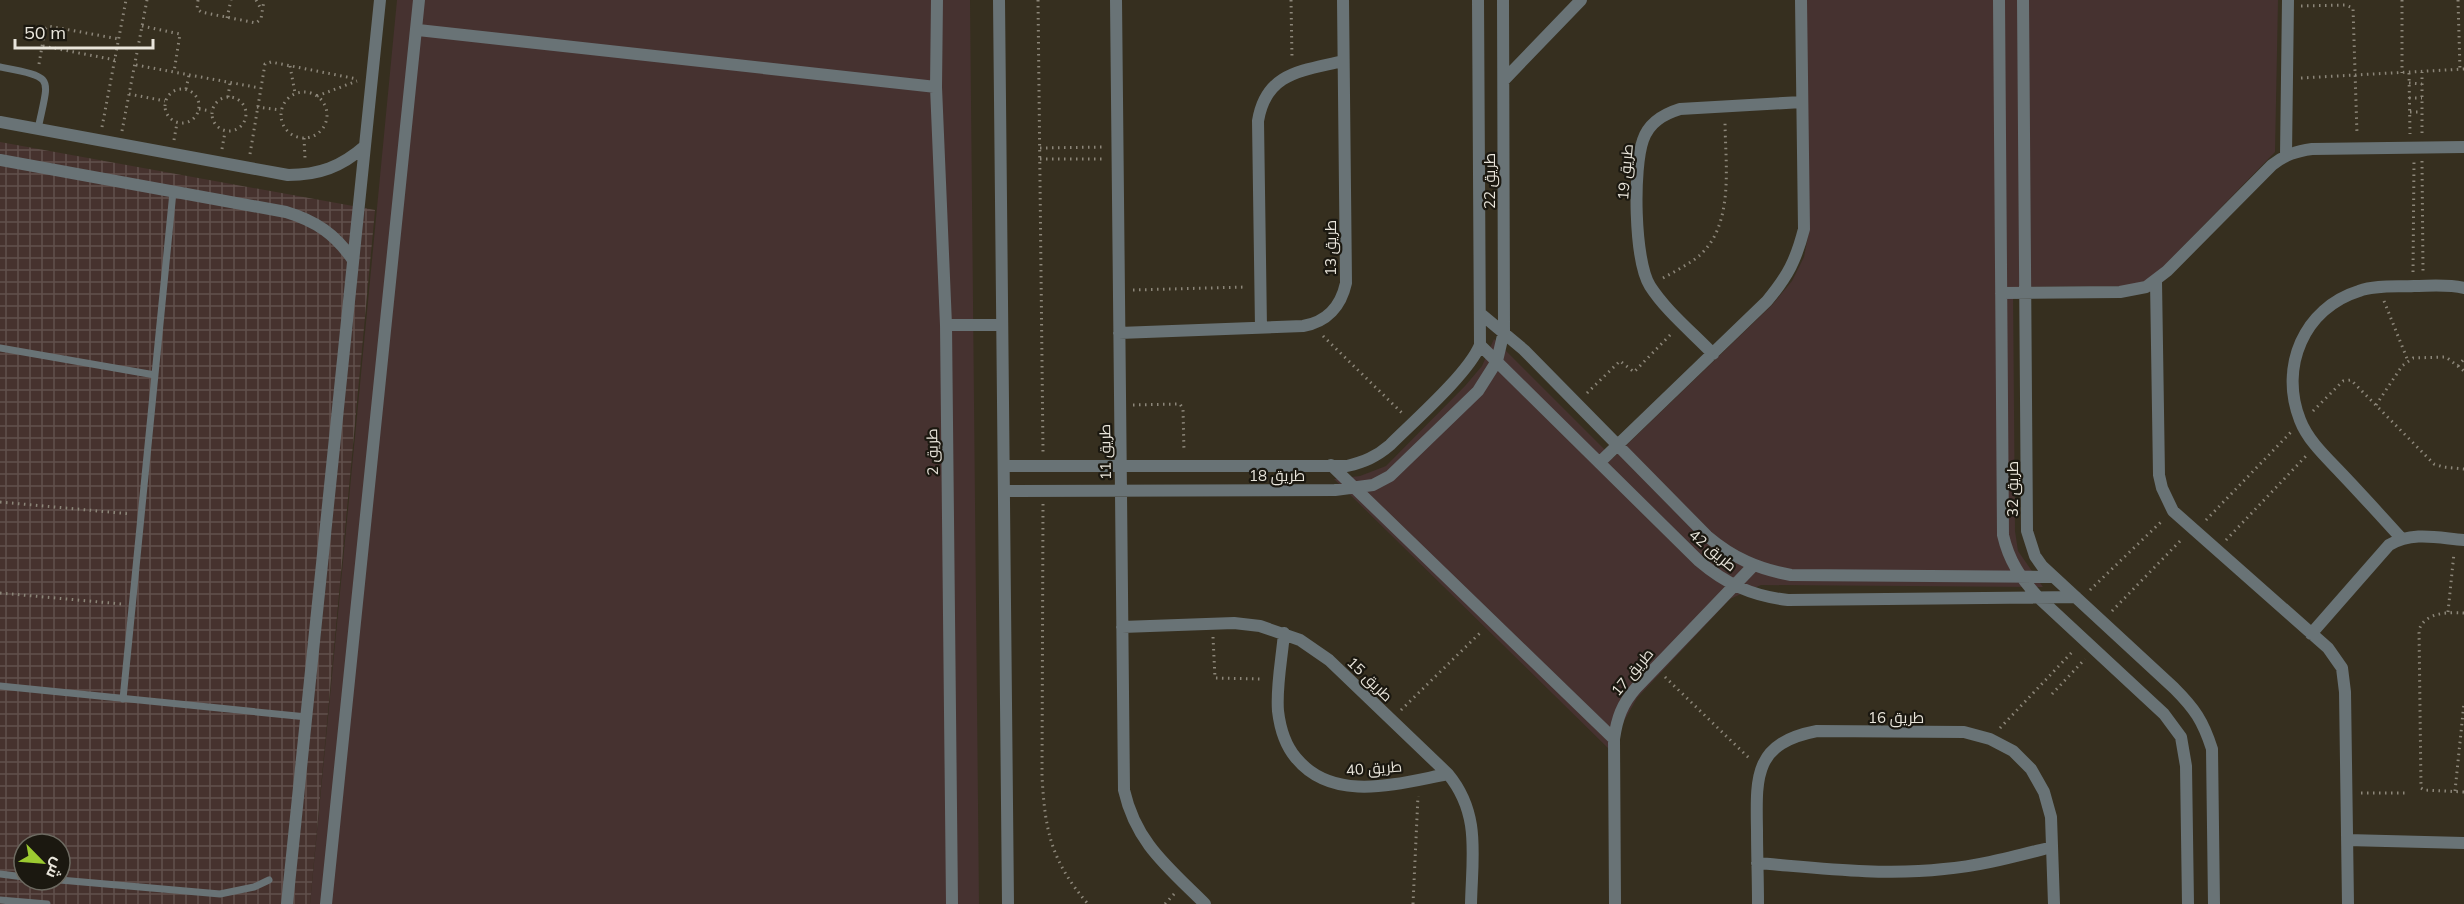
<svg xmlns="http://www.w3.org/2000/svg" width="2464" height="904" viewBox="0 0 2464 904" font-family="Mulish,Cairo,sans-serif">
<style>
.commercial{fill:#463230}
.industrial{fill:url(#industrial-grid);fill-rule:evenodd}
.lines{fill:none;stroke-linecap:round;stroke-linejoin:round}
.path{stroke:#8c8679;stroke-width:3;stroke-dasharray:1.5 4.5;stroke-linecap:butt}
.service{stroke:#697376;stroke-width:7}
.minor{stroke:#697376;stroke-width:12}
.labels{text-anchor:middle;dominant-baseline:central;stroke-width:4.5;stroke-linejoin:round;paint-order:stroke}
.street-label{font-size:15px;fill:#e9e5db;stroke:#1b1810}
</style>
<defs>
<pattern id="industrial-grid" width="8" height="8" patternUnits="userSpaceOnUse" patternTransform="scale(1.5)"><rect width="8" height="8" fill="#46322e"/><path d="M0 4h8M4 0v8" fill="none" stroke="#61504c"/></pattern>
</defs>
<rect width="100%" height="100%" fill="#362f1f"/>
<!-- commercial -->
<path class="commercial" d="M397,0H970L979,904H310Z
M1806,0H2278L2275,152L2157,273L2145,282L2132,286L2013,287L2015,531L2018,551L2043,587L1761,585L1730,599L1637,698L1624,721L1611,751L1334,479L1360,476L1386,466L1465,386L1482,366L1494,339L1613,458L1772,305L1792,281L1804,257L1809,231Z"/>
<!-- industrial -->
<path class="industrial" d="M0,142L375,210L310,904H0ZM24,844H60V880H24Z"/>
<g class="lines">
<!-- path -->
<path class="path" d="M198,0L197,9L201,12L256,23L261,19L264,0
M256,0L261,9
M1038,0L1043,452
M1291,0L1292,58
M2402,0V73
M2458,0L2460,70
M2301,6L2345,5L2353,8L2357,134
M227,18L231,0
M142,26L180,34L174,72
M43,46L115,60
M39,64L45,29L48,26L119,39
M136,65L260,88
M290,66L295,93
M2409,73L2410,134
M2301,78L2464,69
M2409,83L2422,84
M165 106a17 17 0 1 1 34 0a17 17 0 1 1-34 0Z
M186,89L189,75
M281 115a23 23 0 1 1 46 0a23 23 0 1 1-46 0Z
M129,94L165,101
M317,96L357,81
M212 114a17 17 0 1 1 34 0a17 17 0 1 1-34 0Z
M228,97L230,83
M2409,98H2422
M257,107L281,110
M199,109L211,111
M2410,112H2422
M102,127L126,0
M122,131L147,0
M2422,133V72
M304,138L305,158
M174,140L177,123
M1040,148L1104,147
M222,149L225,132
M250,154L265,64L271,62L357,79
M1040,159H1104
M2422,161L2423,271
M2413,272L2414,161
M1663,278C1674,272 1685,266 1695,259C1736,229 1725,164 1725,120
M1133,290L1246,287
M2384,301L2408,361
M1323,336L1402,413
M2458,366L2464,359
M1587,393L1620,361L1634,372L1673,332
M1133,405L1180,404L1183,409L1184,452
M2376,405L2402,366L2413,358L2446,357L2464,371
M2313,411L2343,381L2351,380L2434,464L2443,467L2464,469
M0,502L131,514
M1043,504L1042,776C1045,831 1051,861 1088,904
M2206,520L2291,432
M2226,540L2306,456
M2090,590L2163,520
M0,593L122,604
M2112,611L2183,538
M2448,612L2454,553
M2464,613C2448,612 2425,612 2419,630L2421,788L2424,790L2464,792
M1213,637L1215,678L1263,679
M1665,677L1749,758
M2052,694L2085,659
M1401,710L1482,631
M2000,728L2074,650
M2455,791L2464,703
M2361,793H2407
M1165,904L1175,893
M1413,904L1418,796"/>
<!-- service -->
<path class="service" d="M0,67C56,78 49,75 38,129
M0,348L155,375
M0,686L307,717
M123,699L173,192
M0,874L24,877
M60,880L220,894L254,887L269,880
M0,900L47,904"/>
<!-- minor -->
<path class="minor" d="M937,0L936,87L946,325L952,904
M999,0L1008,904
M1116,0L1124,790C1136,843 1168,867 1205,904
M1999,0L2003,535C2009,561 2020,577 2038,597L2164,714L2181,737L2186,766L2188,904
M2023,0L2027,531L2035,556L2042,566L2174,688C2195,709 2203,721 2212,749L2214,904
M418,30L936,87
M1504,80L1581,0
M0,122L288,175C319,175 341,167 365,146
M2286,155L2288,0
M0,160L286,212C316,221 335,234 353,260
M2156,281L2159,475L2162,488L2173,511L2328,648L2342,668L2345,692L2348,904
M2001,293L2120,292L2146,287L2167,271L2272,165C2285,155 2296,151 2312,149L2464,147
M1481,314L1524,350L1707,536C1733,558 1758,569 1791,575L2054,577
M946,325H1002
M1261,328L1258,121C1266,72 1302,71 1343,61
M1119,333L1303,326C1327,322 1341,306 1346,283L1343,0
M1480,345L1699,561C1726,584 1752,596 1788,600L2076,597
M1713,354C1692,332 1666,311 1650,286C1634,260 1633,168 1643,140C1649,122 1664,114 1680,109L1802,102
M1600,462L1767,301C1788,276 1796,260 1804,229L1801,0
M1331,465L1614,739
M1004,466H1347C1364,462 1376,457 1390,445C1414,421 1468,374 1480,345L1478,0
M1004,491L1335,490L1373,485L1390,476L1478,391L1497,361L1504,331L1503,0
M2401,538C2381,516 2362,495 2342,474C2327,458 2308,441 2300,420C2279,367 2304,308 2359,291C2376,285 2396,287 2414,286C2430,286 2448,284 2464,288
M1122,627L1234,623L1260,626L1300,640L1329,660L1448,774C1481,814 1472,856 1471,904
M1284,633C1282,658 1276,686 1278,711C1280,728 1285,745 1296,758C1334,804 1399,783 1448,774
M2311,634L2389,545C2413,531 2438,538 2464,540
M2347,840L2464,843
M1757,863C1819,868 1882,876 1944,869C1981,866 2016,856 2052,847
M287,904L380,0
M326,904L419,0
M1615,904L1614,739C1617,718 1622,704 1636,688L1753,566
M1758,904C1758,879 1757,855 1757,830C1756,776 1754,743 1817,731L1964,732L1990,739L2013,751L2031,769L2044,792L2051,817L2054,904"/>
</g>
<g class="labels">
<!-- street labels -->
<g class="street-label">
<text transform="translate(1625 172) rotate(-85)">طريق 19</text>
<text transform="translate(1489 181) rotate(-90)">طريق 22</text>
<text transform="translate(1330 248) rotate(-90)">طريق 13</text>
<text transform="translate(932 452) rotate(-91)">طريق 2</text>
<text transform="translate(1105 452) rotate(-91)">طريق 11</text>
<text x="1277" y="475">طريق 18</text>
<text transform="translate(2012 489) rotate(-90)">طريق 32</text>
<text transform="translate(1713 550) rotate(40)">طريق 42</text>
<text transform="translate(1632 672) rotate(-50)">طريق 17</text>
<text transform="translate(1370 679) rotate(44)">طريق 15</text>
<text x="1896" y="717">طريق 16</text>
<text transform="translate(1374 768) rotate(-4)">طريق 40</text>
</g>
</g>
<!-- north arrow -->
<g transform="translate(42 862) rotate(115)"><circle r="28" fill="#1b1810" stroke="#6d6a61" stroke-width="1.5"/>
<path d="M0-4.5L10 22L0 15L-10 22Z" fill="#9cca31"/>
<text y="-9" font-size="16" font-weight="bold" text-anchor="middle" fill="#e9e5db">ش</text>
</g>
<!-- scale -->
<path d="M15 39v9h138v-9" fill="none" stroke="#e9e5db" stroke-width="3"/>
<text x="24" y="39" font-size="18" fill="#e9e5db" stroke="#1b1810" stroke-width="4.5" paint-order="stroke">50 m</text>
</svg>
